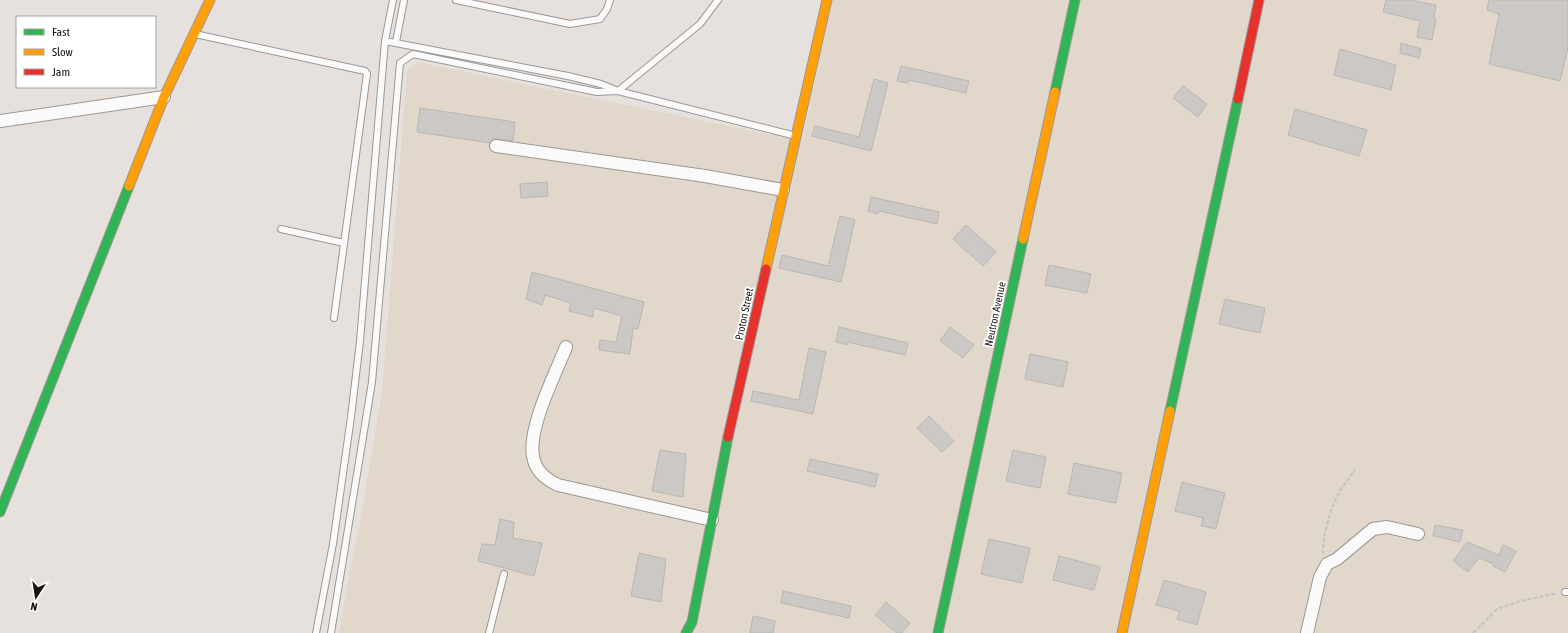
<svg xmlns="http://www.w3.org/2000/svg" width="1568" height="633" viewBox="0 0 1568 633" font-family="'Asap Condensed',sans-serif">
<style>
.education{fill:#e2d7cb}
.building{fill:#ccc8c5;stroke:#bab6b3}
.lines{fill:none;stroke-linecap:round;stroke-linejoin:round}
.lane-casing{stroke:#9c9794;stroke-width:8}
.street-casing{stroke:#9c9794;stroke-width:14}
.fast-casing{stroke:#9c9794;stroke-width:11}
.slow-casing{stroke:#9c9794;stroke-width:11}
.jam-casing{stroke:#9c9794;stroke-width:11}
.path{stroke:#c4c2c1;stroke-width:2;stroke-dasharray:4 2;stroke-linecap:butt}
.lane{stroke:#fbfafa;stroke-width:6}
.street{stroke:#fbfafa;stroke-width:12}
.fast{stroke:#30b455;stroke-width:9}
.slow{stroke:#ff9f0a;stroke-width:9}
.jam{stroke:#e5322d;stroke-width:9}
.labels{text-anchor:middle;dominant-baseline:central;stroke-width:3.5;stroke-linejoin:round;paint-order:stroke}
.street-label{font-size:11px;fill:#181412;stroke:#fff}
</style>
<rect width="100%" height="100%" fill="#e7e1dd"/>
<!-- education -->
<path class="education" d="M833,0H1568V633H339L352,560L360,522L382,392L407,71L417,62L802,141Z"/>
<!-- building -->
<path class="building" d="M1386,0H1410L1436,5L1434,18L1436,19L1432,40L1417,37L1420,21L1383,12Z
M1489,0H1568V47L1560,81L1489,64L1499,14L1487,10Z
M1401,43L1421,49L1419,58L1400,53Z
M1340,49L1396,65L1391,90L1334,75Z
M901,66L969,81L966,93L909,80L908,83L897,81Z
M874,79L888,83L871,151L812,136L815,126L859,137Z
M1183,86L1207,104L1198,117L1173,98Z
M420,108L515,122L513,141L497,139H493L490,143L417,132Z
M1295,109L1367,130L1359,156L1288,135Z
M547,182L548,196L521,198L520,184Z
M871,197L939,212L937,224L879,211L878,214L868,211Z
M840,216L855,220L841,282L779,268L782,255L828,266Z
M966,225L996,252L983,266L953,239Z
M1049,265L1091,274L1087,293L1045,285Z
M532,272L644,302L638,329L633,328L630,354L599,350L600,340L616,342L622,316L594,308L593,317L569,311L571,303L545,295L542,305L526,299Z
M1225,299L1265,308L1260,333L1219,324Z
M839,327L908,343L905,355L847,342V345L836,342Z
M950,327L974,345L963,358L940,341Z
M809,348L826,352L813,414L751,401L753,391L799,400Z
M1030,354L1068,362L1063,387L1025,379Z
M929,416L954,441L942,452L917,428Z
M660,450L686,454L683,497L652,491Z
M1013,450L1046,457L1040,488L1006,481Z
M810,459L878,474L875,487L807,471Z
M1074,463L1122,473L1116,503L1068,494Z
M1182,482L1225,493L1216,529L1201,526L1203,518L1175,511Z
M500,519L514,522L513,538L542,543L534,576L478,561L482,544L495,545Z
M1435,525L1463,530L1460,542L1433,536Z
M989,539L1030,548L1022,583L981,574Z
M1467,542L1499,555L1503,545L1516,551L1505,572L1493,566L1494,564L1479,558L1468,572L1453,561Z
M639,553L666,559L661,602L631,596Z
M1059,556L1100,567L1094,590L1053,580Z
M1164,580L1206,592L1197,625L1177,619L1179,611L1156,605Z
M783,591L851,606L849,618L781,603Z
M886,602L910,623L902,633H897L875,615Z
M753,616L775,621L773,633H750Z"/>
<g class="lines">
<!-- lane casing -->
<g class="lane-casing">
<path id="lane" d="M456,0L570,24L600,19L607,9L610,0
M195,34L365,71L367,74L366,81L334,318
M385,41L393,0
M396,42L404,0
M281,229L344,243
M1565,592H1568
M316,633L333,544L351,417L360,341L385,41L568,76L601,84L618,91L796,136
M331,633L372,382L400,63L413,54L597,92L618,91L700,24L718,0
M489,633L504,574"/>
</g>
<!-- street casing -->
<g class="street-casing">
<path id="street" d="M0,121L164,97
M496,146L705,176L783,190
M566,347C555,375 528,427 533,456C535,470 545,479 558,485L712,520
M1307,633L1320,577L1327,564L1337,559L1373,529L1387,527L1418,534"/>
</g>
<!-- fast casing -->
<g class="fast-casing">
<path id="fast" d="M1055,92L1075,0
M1170,411L1238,99
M0,512L129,186
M686,633L692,622L728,437
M938,633L1023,239"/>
</g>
<!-- slow casing -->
<g class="slow-casing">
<path id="slow" d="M129,186L164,97L210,0
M1023,239L1055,92
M766,269L827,0
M1122,633L1170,411"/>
</g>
<!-- jam casing -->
<g class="jam-casing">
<path id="jam" d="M1238,99L1259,0
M728,437L766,269"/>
</g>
<!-- path -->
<path class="path" d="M1323,554C1322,540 1331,505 1339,493C1343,485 1350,477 1355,470
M1473,633L1497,609L1521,601L1557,593"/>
<!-- lane -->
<use href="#lane" class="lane"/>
<!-- street -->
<use href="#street" class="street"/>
<!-- fast -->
<use href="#fast" class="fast"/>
<!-- slow -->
<use href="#slow" class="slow"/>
<!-- jam -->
<use href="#jam" class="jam"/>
</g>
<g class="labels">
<!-- street labels -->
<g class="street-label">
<text transform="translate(744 314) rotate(-78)">Proton Street</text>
<text transform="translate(995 314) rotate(-78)">Neutron Avenue</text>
</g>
</g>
<!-- legend -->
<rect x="16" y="16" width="140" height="72" fill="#ffffff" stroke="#a3a1a0"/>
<rect x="24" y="29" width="20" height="6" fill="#30b455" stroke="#a3a1a0"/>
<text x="52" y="36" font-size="12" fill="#181412">Fast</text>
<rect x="24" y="49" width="20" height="6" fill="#ff9f0a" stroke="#a3a1a0"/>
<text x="52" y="56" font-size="12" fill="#181412">Slow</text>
<rect x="24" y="69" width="20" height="6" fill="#e5322d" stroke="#a3a1a0"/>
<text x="52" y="76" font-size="12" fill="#181412">Jam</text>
<!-- north arrow -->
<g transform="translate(36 597) rotate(192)" stroke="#ffffff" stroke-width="3" paint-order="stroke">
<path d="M0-3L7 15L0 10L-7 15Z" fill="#181412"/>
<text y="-6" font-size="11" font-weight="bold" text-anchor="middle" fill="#181412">N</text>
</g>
</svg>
